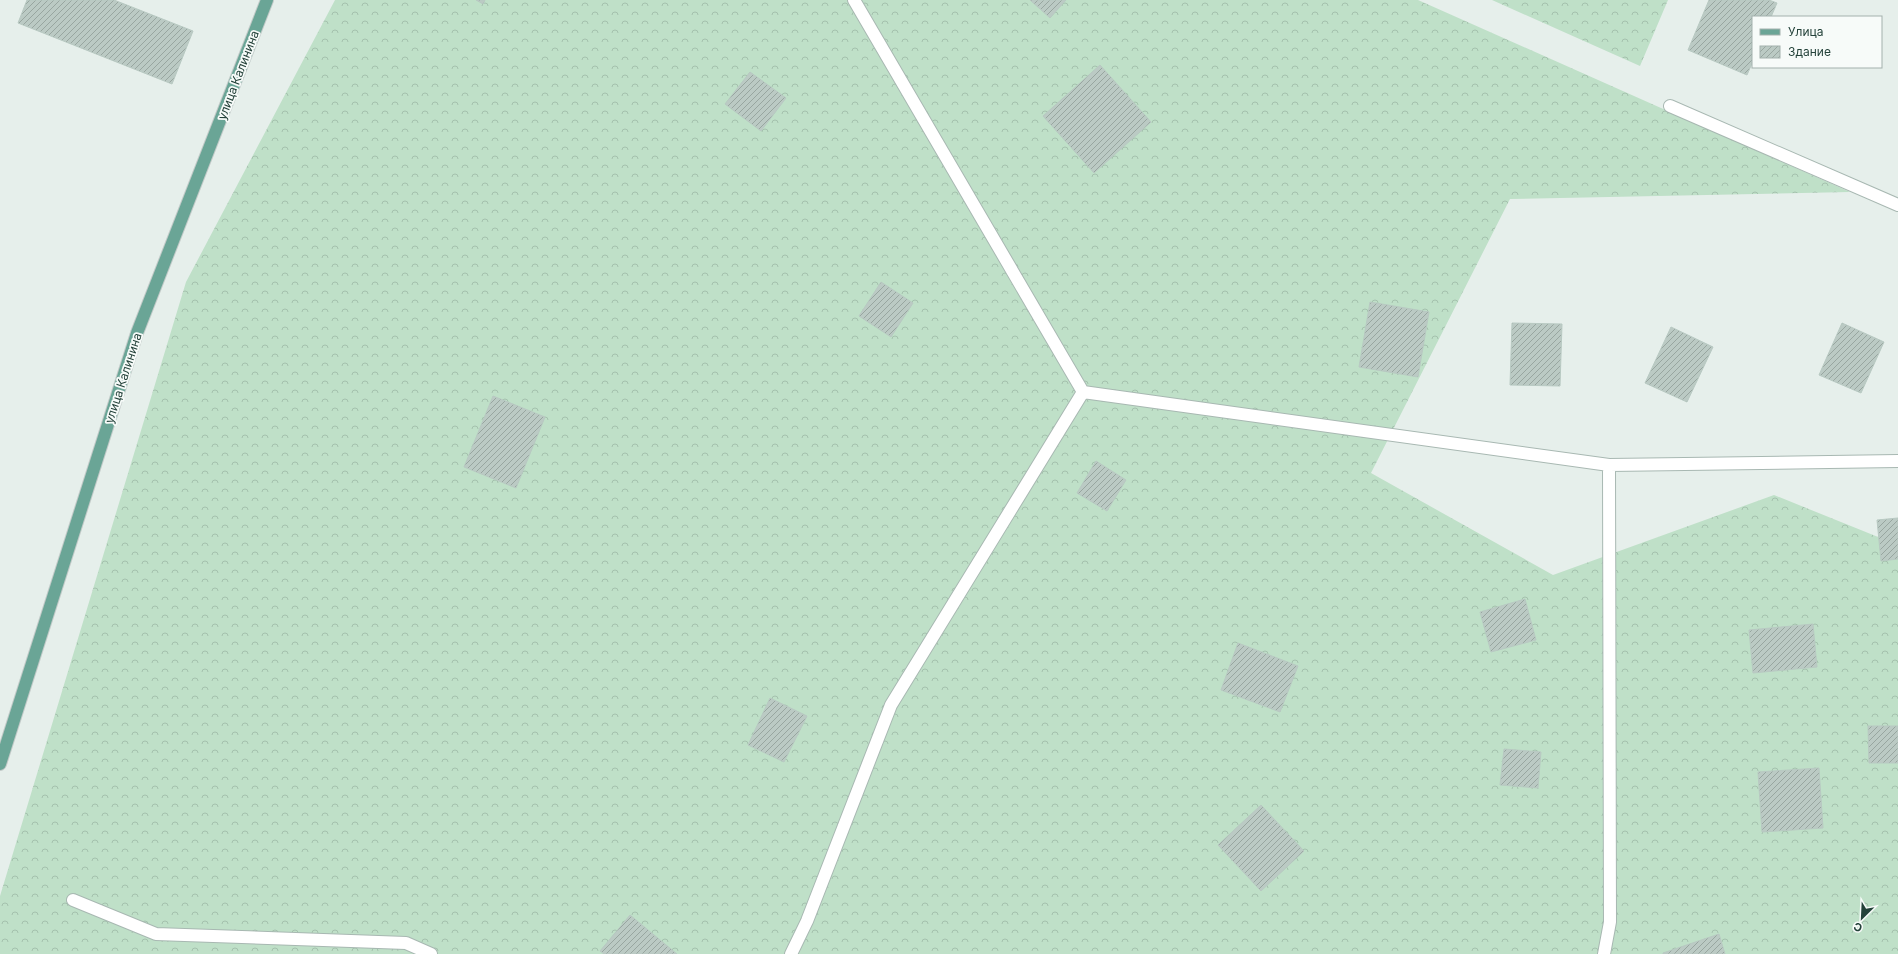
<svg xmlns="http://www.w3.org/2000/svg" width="1898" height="954" viewBox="0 0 1898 954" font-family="Inter,sans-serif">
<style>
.forest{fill:url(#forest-crowns)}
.building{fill:url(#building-hatch);stroke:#b8c9c2}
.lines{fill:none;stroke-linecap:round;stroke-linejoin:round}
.minor-casing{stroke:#a8b8b2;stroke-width:14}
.major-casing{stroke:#c2cac8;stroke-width:14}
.minor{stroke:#fff;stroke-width:12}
.major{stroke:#6aa596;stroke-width:12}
.labels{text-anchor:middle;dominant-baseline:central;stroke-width:3.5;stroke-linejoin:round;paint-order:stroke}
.street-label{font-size:12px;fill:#24423a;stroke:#f7fbf9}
</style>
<defs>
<pattern id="forest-crowns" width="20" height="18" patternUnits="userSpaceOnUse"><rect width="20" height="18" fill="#bfe0c8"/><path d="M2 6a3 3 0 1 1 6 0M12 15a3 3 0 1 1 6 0" fill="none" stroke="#a4c1ad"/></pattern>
<pattern id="building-hatch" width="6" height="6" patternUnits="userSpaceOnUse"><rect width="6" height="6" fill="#bbcac4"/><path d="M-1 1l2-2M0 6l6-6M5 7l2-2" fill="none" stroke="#98a6a0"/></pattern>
</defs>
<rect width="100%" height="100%" fill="#e6efeb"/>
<!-- forest -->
<path class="forest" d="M335,0H1418L1850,192L1510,199L1371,473L1553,575L1774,495L1898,545V954H0V896L186,282Z
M1492,0H1668L1640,66Z"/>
<!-- building -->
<path class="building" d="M27,0H114L193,31L172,84L18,23Z
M476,0H485L483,4Z
M1030,0H1066L1050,18Z
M1709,0H1769L1777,3L1771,17H1753V61L1747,75L1688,50Z
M1100,65L1151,122L1094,173L1043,116Z
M750,72L786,98L761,131L725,104Z
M881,282L913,303L891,337L859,316Z
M1370,302L1429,312L1418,377L1359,367Z
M1512,323L1562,324L1560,386L1510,385Z
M1842,323L1884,342L1861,393L1819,375Z
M1671,327L1713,347L1687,402L1645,383Z
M493,396L545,417L516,488L464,467Z
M1096,461L1126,480L1107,511L1077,493Z
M1898,518V559L1881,561L1877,520Z
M1525,599L1536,640L1491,652L1480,612Z
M1813,624L1817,667L1753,673L1749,630Z
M1238,643L1298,666L1280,712L1221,690Z
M770,698L807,716L784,762L748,745Z
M1868,726H1898V763H1869Z
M1504,749L1541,752L1538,788L1500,785Z
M1819,768L1823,828L1762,832L1758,772Z
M1261,805L1304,851L1261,891L1218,845Z
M630,915L677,954H604L600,951Z
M1719,934L1725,954H1663V953Z"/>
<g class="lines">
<!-- minor casing -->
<g class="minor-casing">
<path id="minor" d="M854,0L1083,392
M1670,106L1898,205
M1083,392L1609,465L1898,461
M73,900L156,934L406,943L431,954
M791,954L807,921L891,705L1083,392
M1604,954L1610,922L1609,465"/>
</g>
<!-- major casing -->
<g class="major-casing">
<path id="major" d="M0,764L137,333L267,0"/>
</g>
<!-- minor -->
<use href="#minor" class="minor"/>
<!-- major -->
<use href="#major" class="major"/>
</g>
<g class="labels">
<!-- street labels -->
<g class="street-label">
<text transform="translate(238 75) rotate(-69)">улица Калинина</text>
<text transform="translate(123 378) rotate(-72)">улица Калинина</text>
</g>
</g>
<!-- legend -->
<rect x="1752" y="16" width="130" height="52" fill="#f7fbf9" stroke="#a3b1ad"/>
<rect x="1760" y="29" width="20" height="6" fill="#6aa596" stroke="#a3b1ad"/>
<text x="1788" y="36" font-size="12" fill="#24423a">Улица</text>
<rect x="1760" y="46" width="20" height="12" fill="url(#building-hatch)" stroke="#a3b1ad"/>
<text x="1788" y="56" font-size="12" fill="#24423a">Здание</text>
<!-- north arrow -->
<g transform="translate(1862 918) rotate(204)" stroke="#f7fbf9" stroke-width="3" paint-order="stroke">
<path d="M0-3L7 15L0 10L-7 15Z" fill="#24423a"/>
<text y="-6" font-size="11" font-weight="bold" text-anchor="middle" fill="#24423a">С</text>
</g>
</svg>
